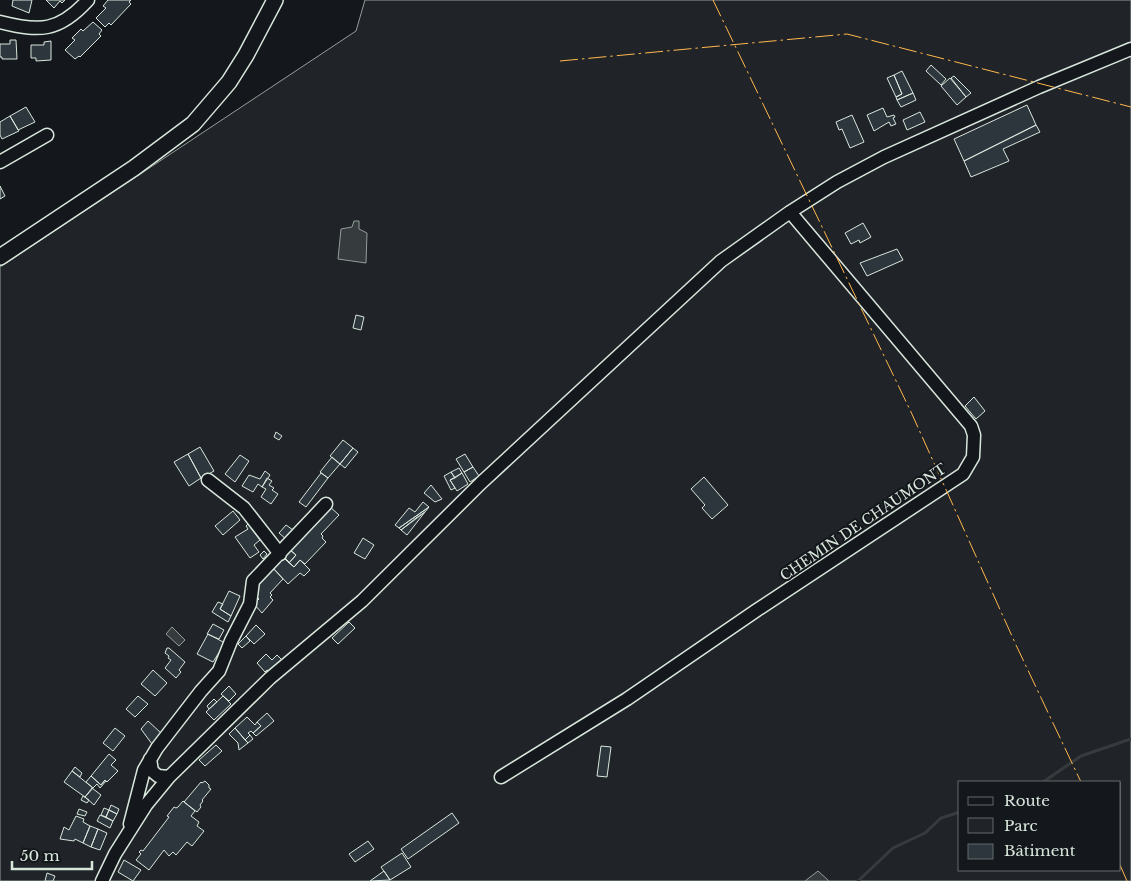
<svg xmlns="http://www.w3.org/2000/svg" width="1131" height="881" viewBox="0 0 1131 881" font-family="'Libre Baskerville',serif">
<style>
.green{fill:#202428;stroke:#939e99;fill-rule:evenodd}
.water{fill:#363b3e;stroke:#939e99}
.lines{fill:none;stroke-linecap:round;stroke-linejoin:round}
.stream{stroke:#363b3e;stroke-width:3}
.building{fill:#2c363c;stroke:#d8e6dc}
.minor-casing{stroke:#d8e6dc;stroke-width:15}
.major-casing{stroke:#d8e6dc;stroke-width:18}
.minor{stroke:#14181c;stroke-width:12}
.major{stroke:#14181c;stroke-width:15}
.power{stroke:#ffb74d;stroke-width:1;stroke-dasharray:18 4 2.5 4;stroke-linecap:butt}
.labels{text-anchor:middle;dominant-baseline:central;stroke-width:4;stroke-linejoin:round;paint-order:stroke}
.street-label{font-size:14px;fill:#d8e6dc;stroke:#14181c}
</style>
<rect width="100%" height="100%" fill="#14181c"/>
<!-- green -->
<path class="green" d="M365,0H1131V881H0V267L356,31ZM960,782H1120V870H960Z"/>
<!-- water -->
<path class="water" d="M354,221H359V229L367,233L366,263L338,259L341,229L352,227Z
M172,627L185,640L179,646L166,634Z
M818,871L829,881H805Z"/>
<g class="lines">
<!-- stream -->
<path class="stream" d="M1043,782L1081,756L1131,739
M858,881L893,848L925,833L941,818L960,812"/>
</g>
<!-- building -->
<path class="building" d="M13,0H32L29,13L12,6Z
M46,0H65L62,3L60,1L54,8Z
M108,0H131L129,2L131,4L111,25L109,23L105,27L96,18L106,8L103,6Z
M93,22L102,30L99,34L101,36L80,57L79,56L75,59L65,50L75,40L72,38L81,29L83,31Z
M10,40H16L17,59H2V57H0V44H10Z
M51,41V60L36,61V58H31V45H44V42Z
M931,65L946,79L941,85L926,71Z
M902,71L913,93L897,100L896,97L902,94L894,75Z
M894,75L902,94L896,97L887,78Z
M954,76L971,93L966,97L951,78Z
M950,78L966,97L957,105L941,86Z
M913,93L916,100L901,107L897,100Z
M1027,105L1036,125L964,161L954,139Z
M26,107L35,122L18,130L10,116Z
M883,108L887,117L894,115L895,117L893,118L896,124L891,126L889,122L874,131L867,115Z
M920,112L925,122L907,130L903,120Z
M852,115L864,142L850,148L842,129L839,130L836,122Z
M10,116L19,131L2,139L0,135V122Z
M1036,125L1040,132L1003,149L1009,161L971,177L964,161Z
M0,186L5,196L0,199Z
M863,223L871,237L860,243L859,240L851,244L845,233Z
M897,249L903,260L867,276L860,263Z
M356,315L364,317L361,330L353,328Z
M974,397L985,411L976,419L965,406Z
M276,432L282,436L279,440L274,437Z
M343,440L353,448L340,464L330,456Z
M200,447L214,471L201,478L188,454Z
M353,448L358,452L345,468L340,464Z
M188,454L201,478L189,486L174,462Z
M465,454L473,467L464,472L456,459Z
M240,455L249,461L235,482L225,474Z
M332,457L340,464L328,478L320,472Z
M473,467L479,476L470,482L464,472Z
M459,468L462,473L455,478L451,472Z
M265,471L270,475L262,487L258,484L253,492L242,486L249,475L260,479Z
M451,472L455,478L450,480L455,488L451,490L444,476Z
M321,473L328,478L306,507L299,502Z
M462,473L468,484L457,491L450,480Z
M704,477L728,505L712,519L702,508L705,505L691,489Z
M267,478L272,481L269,485L274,488L272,490L278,494L271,504L261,497L266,489L262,487Z
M431,485L442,499L435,502L424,493Z
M423,502L429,507L399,528L395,525L409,508L415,512Z
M329,506L339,515L321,534L323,536L322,538L326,542L305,564L300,560L294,567L289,563L296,555L289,549Z
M429,507L425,512L401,530L399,528Z
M233,511L240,520L223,535L215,526Z
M425,512L407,535L401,530L416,518Z
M248,524L260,540L254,545L259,552L250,558L235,537L248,529L246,526Z
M286,525L293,530L286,539L279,533Z
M363,538L374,545L365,559L354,553Z
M289,549L296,555L289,563L282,556Z
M264,551L267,554L263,559L260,555Z
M284,557L294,567L300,560L310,570L304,576L300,573L288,584L273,568Z
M273,568L283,579L270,593L272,595L270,597L273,600L262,613L254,604L259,599L254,594L258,583Z
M229,591L240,596L231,616L220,609Z
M218,602L223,604L220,609L231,616L228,622L212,612Z
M349,622L355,628L338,644L332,638Z
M213,624L224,630L219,639L207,634Z
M256,625L265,634L254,644L246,636Z
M208,634L225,643L213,662L197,654Z
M246,636L250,641L242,648L238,644Z
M167,648H169L185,662L179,670L181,672L176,678L165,668L171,660L168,658L169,656L165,653Z
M266,654L272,660L277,655L282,660L270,672L267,670L265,672L257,663Z
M153,670L167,683L155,696L141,684Z
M229,686L236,694L229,701L221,694Z
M138,696L148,704L135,717L126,709Z
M223,696L231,704L214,720L206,712Z
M214,699L217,702L209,709L207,706Z
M267,713L274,721L256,736L253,733L261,726L257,722Z
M247,717L255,725L257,722L261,726L253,733L251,731L248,733L250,735L245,740L235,728Z
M148,721L161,733L152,744L141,729Z
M115,728L125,736L113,751L103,743Z
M235,728L248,743L239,750L238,743L229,734Z
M250,735L253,739L248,743L245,740Z
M216,745L222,751L205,766L199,760Z
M601,746L611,747L607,777L597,776Z
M109,754L116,760L111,765L118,771L107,782L105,780L101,785L91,776Z
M75,767L82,773L80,777L72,771Z
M72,771L93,788L85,797L64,782Z
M91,776L101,785L105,780L106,781L100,788L97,784L93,788L86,782Z
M205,781L209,785V788L211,789L202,800L203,801L200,805L201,807L197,812L184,802L201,782L202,783Z
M92,788L101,795L94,805L85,797Z
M83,796L89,800L87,803L81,800Z
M183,801L195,811L191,816L199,822L197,826L204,831L192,846L187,842L176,855L173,852L169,856L164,850L149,870L136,860L141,854L139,852L141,850L143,851L166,821L169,817L167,816L174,807L176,808L178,807Z
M111,805L119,809L117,814L109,810Z
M104,808L109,810L106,817L101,815Z
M79,809L87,812L85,816L77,814Z
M109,810L117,814L113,821L106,817Z
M452,813L459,823L408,859L401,849Z
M100,815L113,821L110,828L97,821Z
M76,816L84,819L83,822L90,826L83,843L75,839L74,841L60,839L64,827L69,830Z
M90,826L98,829L91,847L83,843Z
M98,829L107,833L100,850L91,847Z
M368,841L374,849L355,862L349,854Z
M402,853L411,867L390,880L381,867Z
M124,860L141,870L133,881L118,872Z
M384,871L390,880L370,881Z
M47,873L55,876L53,881H45Z"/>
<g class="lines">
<!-- minor casing -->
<g class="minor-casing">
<path id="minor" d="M0,22C40,32 59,32 88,0
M0,162L47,135
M208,480L244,508L280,554
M150,759L152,771L158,776L169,777
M501,777L627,699L757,610L963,474L973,457L974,435L971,426L790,212
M130,824L144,770L157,748L201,691L219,671L231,641L250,604L253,581L326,504
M102,881L115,854L146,805L169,777L270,678L362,601L481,483L721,261L790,212L837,182L884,157L1039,87L1131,49"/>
</g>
<!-- major casing -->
<g class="major-casing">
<path id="major" d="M0,257L134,168L193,124L229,82L246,55L275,0"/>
</g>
<!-- minor -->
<use href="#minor" class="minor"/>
<!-- major -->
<use href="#major" class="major"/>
<!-- power -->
<path class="power" d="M713,0L911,412L1016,645L1081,782
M560,61L847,34L1131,107
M1120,865L1127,881"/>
</g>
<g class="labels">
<!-- street labels -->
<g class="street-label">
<text transform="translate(863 522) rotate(-34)">CHEMIN DE CHAUMONT</text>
</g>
</g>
<!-- legend -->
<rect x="958" y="781" width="162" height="90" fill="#14181c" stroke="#626a69"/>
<rect x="968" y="797" width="25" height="8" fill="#14181c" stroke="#626a69"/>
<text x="1004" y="806" font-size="15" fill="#d8e6dc">Route</text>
<rect x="968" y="818" width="25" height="15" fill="#202428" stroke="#626a69"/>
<text x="1004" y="831" font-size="15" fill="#d8e6dc">Parc</text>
<rect x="968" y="844" width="25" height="15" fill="#2c363c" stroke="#626a69"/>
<text x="1004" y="856" font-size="15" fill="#d8e6dc">Bâtiment</text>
<!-- scale -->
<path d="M12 861v8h80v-8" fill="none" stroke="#d8e6dc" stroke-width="2.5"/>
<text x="20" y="861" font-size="15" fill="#d8e6dc" stroke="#14181c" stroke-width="4" paint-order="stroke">50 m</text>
</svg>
